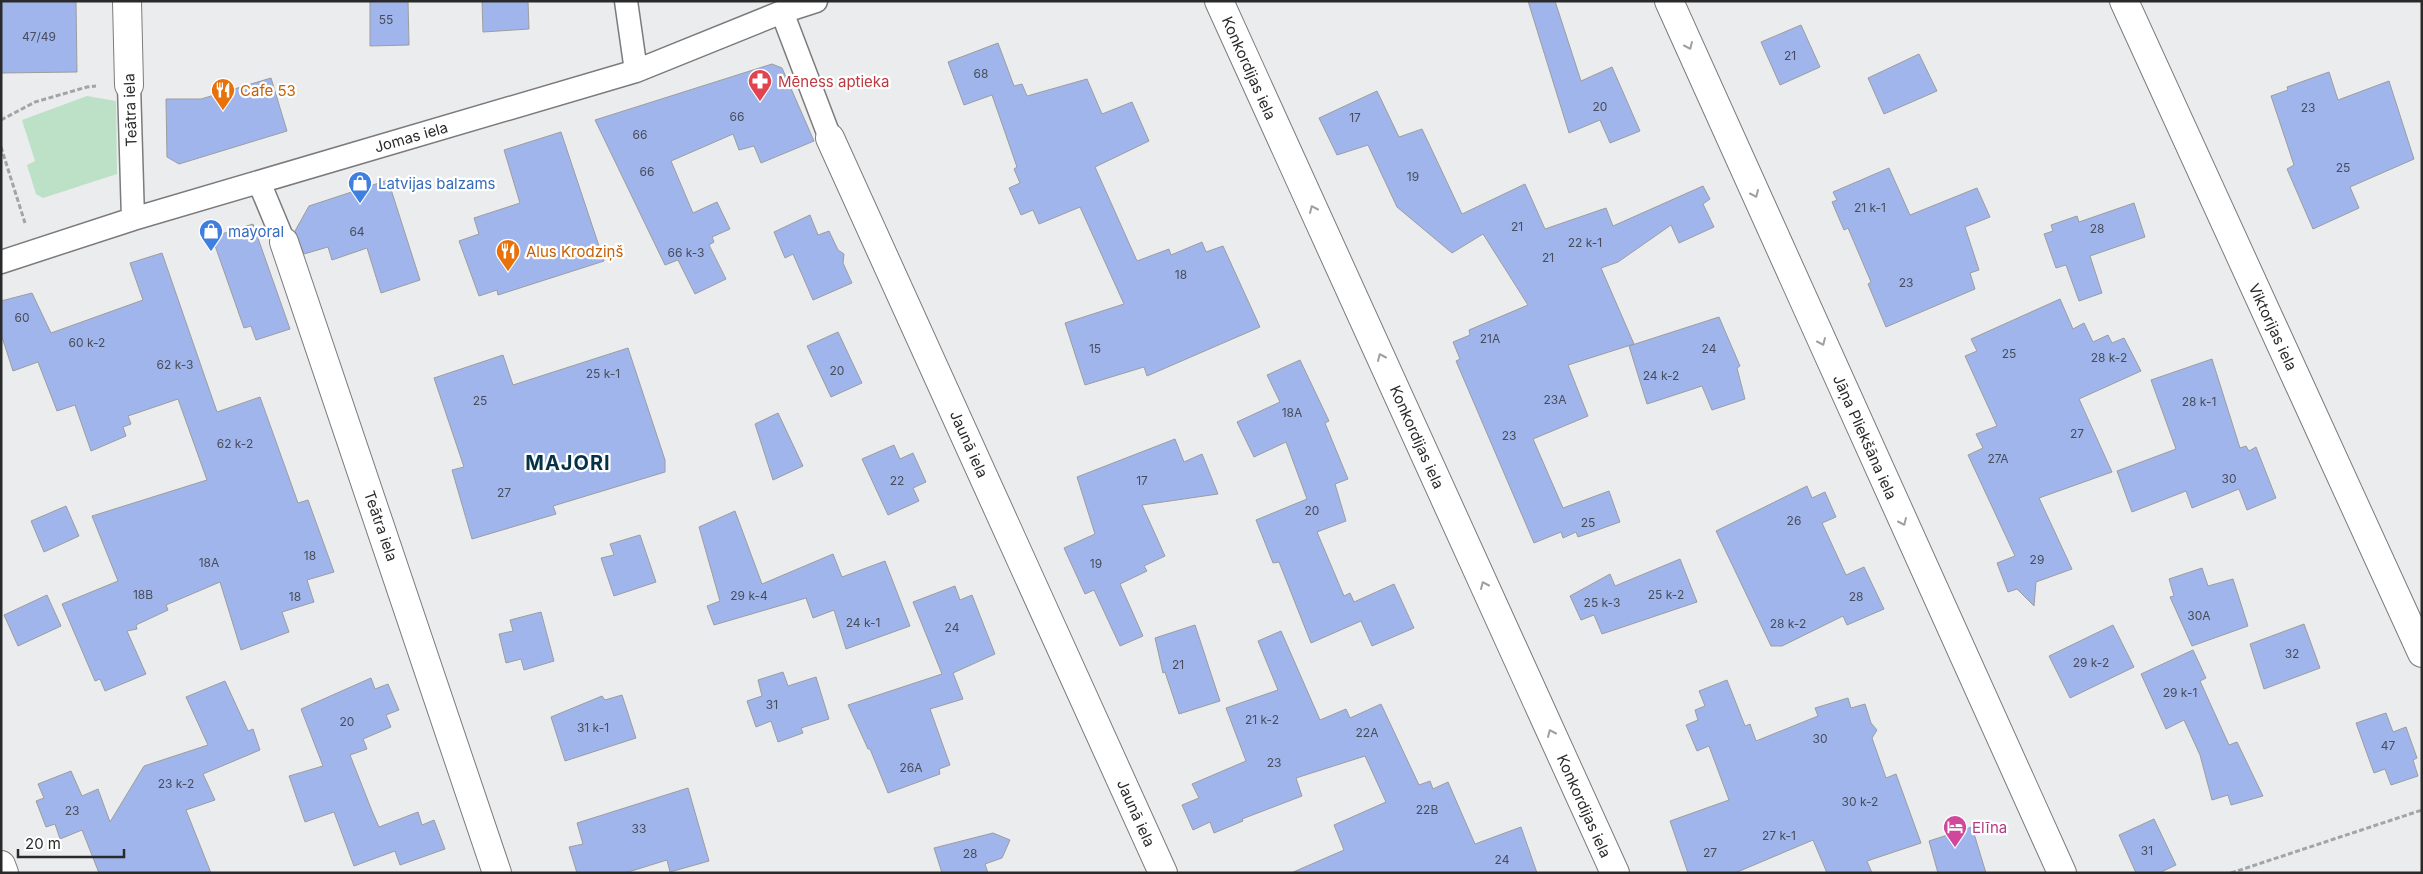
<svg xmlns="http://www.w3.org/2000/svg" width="2423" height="874" viewBox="0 0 2423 874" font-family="Inter,sans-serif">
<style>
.green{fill:#bce1c7}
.building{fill:#a0b5eb;stroke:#9d9d9f}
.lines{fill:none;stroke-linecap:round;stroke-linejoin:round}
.pedestrian-casing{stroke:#7b7b7d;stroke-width:25}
.minor-casing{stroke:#7b7b7d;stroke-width:30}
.path{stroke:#a3a4a5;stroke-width:3;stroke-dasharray:5 2.5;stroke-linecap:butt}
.pedestrian{stroke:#fff;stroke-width:22}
.minor{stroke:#fff;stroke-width:28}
.oneway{stroke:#9f9fa0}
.labels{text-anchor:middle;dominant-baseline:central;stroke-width:4.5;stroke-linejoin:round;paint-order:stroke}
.number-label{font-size:12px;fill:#484d5b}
.street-label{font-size:15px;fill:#2a2a2b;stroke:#fff}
.health-label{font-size:15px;fill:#be3a42;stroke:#fff;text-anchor:start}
.food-label{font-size:15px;fill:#c56008;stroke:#fff;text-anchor:start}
.shop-label{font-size:15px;fill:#366cbe;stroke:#fff;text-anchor:start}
.hotel-label{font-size:15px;fill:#b23c85;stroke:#fff;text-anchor:start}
.district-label{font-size:20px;font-weight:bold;letter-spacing:1px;fill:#063248;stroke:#fff}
</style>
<rect width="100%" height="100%" fill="#ebeced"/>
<!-- green -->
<path class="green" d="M87,96L116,101L117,174L43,198L36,194L27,165L35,161L22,120Z"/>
<!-- building -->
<path class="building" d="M1,1H76L77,72L1,73Z
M370,1H408L409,45L370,46Z
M482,1H528L529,29L483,32Z
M1528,1H1555L1581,81L1612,67L1640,131L1610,143L1600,120L1569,133Z
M1801,25L1820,67L1780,85L1761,42Z
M998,43L1014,86L1022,84L1027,96L1087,79L1102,114L1132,102L1149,141L1095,167L1137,261L1169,249L1171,255L1202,242L1206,252L1223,246L1260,327L1147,376L1144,367L1085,385L1065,323L1124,304L1080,207L1039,224L1033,210L1021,215L1009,188L1020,183L1014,169L1017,167L992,95L964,105L948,62Z
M1919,54L1937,91L1884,114L1868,78Z
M772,64L782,68L814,141L761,163L754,146L739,150L733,134L671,161L693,213L717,202L730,229L712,237L714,242L709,245L726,279L695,294L678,260L665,265L595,120Z
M2329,72L2338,100L2389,81L2414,159L2350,187L2359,208L2313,229L2287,169L2294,165L2271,96L2288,90L2287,87Z
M271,78L287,131L179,164L167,157L166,99H201Z
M1377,91L1399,137L1422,129L1462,214L1525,184L1545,229L1606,208L1613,226L1703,186L1710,199L1703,204L1714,227L1679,243L1671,225L1618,262L1601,268L1634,344L1568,365L1588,416L1533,439L1563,508L1609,491L1620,522L1578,537L1576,532L1563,538L1561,532L1534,543L1456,361L1460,359L1453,342L1470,335L1469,330L1528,305L1483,234L1452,253L1397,207L1368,145L1337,155L1319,118Z
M561,132L604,261L498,295L497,290L479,296L459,241L479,234L474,218L520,203L504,150Z
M1889,168L1910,215L1977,188L1990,217L1965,227L1979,270L1970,273L1975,289L1886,327L1868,284L1871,282L1848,228L1844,230L1832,202L1837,200L1833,192Z
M388,180L420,280L381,293L367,248L332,260L328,247L304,254L295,231L309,206Z
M2134,203L2145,237L2090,256L2102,293L2079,301L2066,265L2056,268L2044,234L2053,231L2051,225L2077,216L2079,222Z
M810,215L818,235L829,231L838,250L844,254L843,263L852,283L813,300L793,254L785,258L774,232Z
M253,224L290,329L256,340L251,326L244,328L212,237Z
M162,253L217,412L260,397L298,503L308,500L334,572L307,580L314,602L282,612L289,632L241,650L220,582L166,605L168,610L136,625L137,629L127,631L146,674L105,691L100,679L95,681L62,604L118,581L92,516L207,480L178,399L128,416L131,424L123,427L126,436L91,451L75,405L57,411L38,362L13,371L1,334V301L32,293L51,333L143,300L130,263Z
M2060,299L2073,329L2084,323L2093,342L2108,335L2112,343L2124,338L2141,371L2079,399L2112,472L2039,498L2072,569L2036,582L2034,606L2017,589L2008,592L1997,563L2015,556L1968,455L1983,448L1976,434L1997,426L1965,356L1977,351L1971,339Z
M1719,317L1740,366L1737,368L1745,399L1712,410L1702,386L1647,404L1629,346Z
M838,332L862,383L831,397L807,346Z
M628,348L665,460V472L553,506L556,514L472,539L452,470L464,467L434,378L503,355L513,385Z
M2212,359L2240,448L2246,446L2249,451L2256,447L2276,498L2247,510L2239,489L2192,508L2186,491L2132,512L2117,471L2176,449L2151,380Z
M1300,360L1329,421L1325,423L1348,479L1335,484L1346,521L1317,532L1344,596L1350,593L1354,602L1394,584L1414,628L1372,646L1361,621L1311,643L1279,562L1273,563L1256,520L1307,499L1286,442L1254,457L1237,422L1280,402L1267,375Z
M778,413L803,466L773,480L755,424Z
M1175,439L1184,462L1202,454L1218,494L1142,505L1165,556L1144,566L1147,571L1120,584L1143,636L1120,646L1094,590L1085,594L1064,548L1095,534L1077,477Z
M894,445L900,459L913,453L926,482L913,488L919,501L888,515L862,459Z
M1807,486L1812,498L1825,492L1836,517L1822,523L1846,575L1864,567L1884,609L1847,625L1843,616L1782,646H1771L1716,531Z
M66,506L79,536L44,552L31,521Z
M735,511L762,584L833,554L842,577L885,561L910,626L846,649L834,610L813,618L806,598L714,625L707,606L720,601L699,527Z
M640,535L656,582L614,596L601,558L614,555L610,544Z
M1680,559L1697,602L1602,634L1594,615L1581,620L1570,596L1610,574L1615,586Z
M2202,568L2208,586L2233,579L2248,626L2192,646L2170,597L2174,596L2169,579Z
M955,586L960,600L972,595L995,654L953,673L963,699L930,709L950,765L939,769L940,774L888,793L870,749H868L848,705L942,674L913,602Z
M47,595L61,626L18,646L4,615Z
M541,612L554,661L524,670L521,659L506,663L499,634L513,631L510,620Z
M2304,624L2320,668L2264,689L2250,644Z
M1195,625L1220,701L1179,714L1165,672L1163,673L1155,638Z
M2113,625L2134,667L2070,698L2049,656Z
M1281,631L1320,720L1346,709L1350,718L1381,704L1419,785L1430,781L1433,789L1448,782L1475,844L1521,827L1537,873H1291L1344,850L1334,825L1386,802L1365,756L1296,778L1302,796L1242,819L1243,821L1214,833L1210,822L1193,830L1182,805L1199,798L1192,784L1246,761L1226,708L1278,690L1258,641Z
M2193,650L2206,678L2200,681L2229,745L2237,742L2263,796L2231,805L2228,795L2212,800L2200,755L2184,720L2166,729L2141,674Z
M783,672L788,686L816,677L829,719L801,728L803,733L778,742L771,721L756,727L747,701L762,696L758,680Z
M371,678L375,689L388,684L399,710L386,715L391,727L363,739L367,749L350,755L372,811L379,827L418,812L422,825L434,820L445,849L400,865L395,851L354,866L334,812L305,822L289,776L323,766L301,709Z
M1727,680L1745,726L1750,724L1756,741L1818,716L1815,708L1848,698L1851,708L1865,704L1871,723L1877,730L1872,738L1886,778L1896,774L1921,843L1867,861L1872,873H1827L1813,840L1735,873H1688L1670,821L1729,800L1709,746L1697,751L1686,725L1698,720L1695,710L1705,706L1699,691Z
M225,681L248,731L253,729L260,750L203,774L215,800L186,810L211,873H99L82,830L60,839L55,824L46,827L36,801L44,798L38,784L71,771L82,796L98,789L110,822L144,766L208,745L186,697Z
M622,695L636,738L565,761L551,717L602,696L605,700Z
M2386,713L2393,732L2406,727L2417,758L2413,760L2418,776L2391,785L2385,769L2374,773L2356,723Z
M688,788L709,861L670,872L667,860L625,873H577L569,847L583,844L577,823Z
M2154,819L2176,865L2159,873H2136L2119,835Z
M1972,827L1986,873H1938L1929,841Z
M993,833L1010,840L1002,858L985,864L988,873H942L934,848Z"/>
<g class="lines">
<!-- pedestrian casing -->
<g class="pedestrian-casing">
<path id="pedestrian" d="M626,1L636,71
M782,12L830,138
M129,85L133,219
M259,182L284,242
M1,262L133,219L636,71L782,12L816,1"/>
</g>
<!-- minor casing -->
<g class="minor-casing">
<path id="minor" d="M127,1L129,85
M1219,1L1615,873
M1669,1L2062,873
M2124,1L2422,653
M830,138L1163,873
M284,242L497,873
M1,865L4,873"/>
</g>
<!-- path -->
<path class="path" d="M1,120L35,102L87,87L96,86
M1,147L25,223
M2231,873L2422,810"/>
<!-- pedestrian -->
<use href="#pedestrian" class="pedestrian"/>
<!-- minor -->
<use href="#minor" class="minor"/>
</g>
<!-- one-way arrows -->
<defs><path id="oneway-chevron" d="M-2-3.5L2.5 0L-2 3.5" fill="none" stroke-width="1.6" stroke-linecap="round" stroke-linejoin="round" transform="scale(1.25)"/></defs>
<g class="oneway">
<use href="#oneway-chevron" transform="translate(1689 46) rotate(66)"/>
<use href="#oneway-chevron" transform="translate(1755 194) rotate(66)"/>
<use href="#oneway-chevron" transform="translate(1313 209) rotate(-114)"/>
<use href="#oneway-chevron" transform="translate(1822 342) rotate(66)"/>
<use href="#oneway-chevron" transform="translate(1381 357) rotate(-114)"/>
<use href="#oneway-chevron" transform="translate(1903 522) rotate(66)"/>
<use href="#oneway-chevron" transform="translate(1484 585) rotate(-114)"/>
<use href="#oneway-chevron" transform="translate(1551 733) rotate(-114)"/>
</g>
<!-- icons -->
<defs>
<g id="pharmacy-pin" transform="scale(1.25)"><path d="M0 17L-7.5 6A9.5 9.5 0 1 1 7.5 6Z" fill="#e0444e" stroke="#fff"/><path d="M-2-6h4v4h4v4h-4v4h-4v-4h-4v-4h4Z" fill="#fff"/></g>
<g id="restaurant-pin" transform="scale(1.25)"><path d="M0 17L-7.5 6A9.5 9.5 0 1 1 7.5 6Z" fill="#e8710a" stroke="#fff"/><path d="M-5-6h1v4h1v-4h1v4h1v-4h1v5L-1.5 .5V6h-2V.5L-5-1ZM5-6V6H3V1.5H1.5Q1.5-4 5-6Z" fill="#fff"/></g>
<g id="shop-pin" transform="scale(1.25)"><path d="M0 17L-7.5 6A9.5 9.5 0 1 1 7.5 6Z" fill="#3f7fe0" stroke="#fff"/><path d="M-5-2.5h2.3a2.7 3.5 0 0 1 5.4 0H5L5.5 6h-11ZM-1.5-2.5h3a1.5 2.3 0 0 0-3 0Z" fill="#fff"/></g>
<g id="hotel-pin" transform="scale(1.25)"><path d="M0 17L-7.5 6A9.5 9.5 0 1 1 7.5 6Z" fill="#d1479c" stroke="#fff"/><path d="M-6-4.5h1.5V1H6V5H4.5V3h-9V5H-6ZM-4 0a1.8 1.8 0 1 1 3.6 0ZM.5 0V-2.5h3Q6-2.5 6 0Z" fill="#fff"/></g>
</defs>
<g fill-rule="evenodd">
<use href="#pharmacy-pin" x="760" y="81"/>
<use href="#restaurant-pin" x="223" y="90"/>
<use href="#shop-pin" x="360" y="183"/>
<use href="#shop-pin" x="211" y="231"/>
<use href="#restaurant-pin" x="508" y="251"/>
<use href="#hotel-pin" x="1955" y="827"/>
</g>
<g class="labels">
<!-- number labels -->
<g class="number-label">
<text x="386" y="19">55</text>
<text x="39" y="36">47/49</text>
<text x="1790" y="55">21</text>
<text x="981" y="73">68</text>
<text x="1600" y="106">20</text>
<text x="2308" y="107">23</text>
<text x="737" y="116">66</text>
<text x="1355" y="117">17</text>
<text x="640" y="134">66</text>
<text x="2343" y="167">25</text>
<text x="647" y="171">66</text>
<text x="1413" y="176">19</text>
<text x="1870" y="207">21 k-1</text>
<text x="1517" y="226">21</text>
<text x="2097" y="228">28</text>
<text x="357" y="231">64</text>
<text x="1585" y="242">22 k-1</text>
<text x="686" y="252">66 k-3</text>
<text x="1548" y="257">21</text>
<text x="1181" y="274">18</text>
<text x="1906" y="282">23</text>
<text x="22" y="317">60</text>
<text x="1490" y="338">21A</text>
<text x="87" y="342">60 k-2</text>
<text x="1095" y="348">15</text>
<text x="1709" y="348">24</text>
<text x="2009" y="353">25</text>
<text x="2109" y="357">28 k-2</text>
<text x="175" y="364">62 k-3</text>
<text x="837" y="370">20</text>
<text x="603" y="373">25 k-1</text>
<text x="1661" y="375">24 k-2</text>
<text x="1555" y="399">23A</text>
<text x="480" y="400">25</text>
<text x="2199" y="401">28 k-1</text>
<text x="1292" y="412">18A</text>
<text x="2077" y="433">27</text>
<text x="1509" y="435">23</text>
<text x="235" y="443">62 k-2</text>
<text x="1998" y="458">27A</text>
<text x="2229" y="478">30</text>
<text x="897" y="480">22</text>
<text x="1142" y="480">17</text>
<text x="504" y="492">27</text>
<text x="1312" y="510">20</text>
<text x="1794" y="520">26</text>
<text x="1588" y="522">25</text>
<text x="310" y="555">18</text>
<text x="2037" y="559">29</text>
<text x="209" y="562">18A</text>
<text x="1096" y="563">19</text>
<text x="143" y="594">18B</text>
<text x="1666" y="594">25 k-2</text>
<text x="749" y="595">29 k-4</text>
<text x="295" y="596">18</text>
<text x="1856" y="596">28</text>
<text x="1602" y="602">25 k-3</text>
<text x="2199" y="615">30A</text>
<text x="863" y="622">24 k-1</text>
<text x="1788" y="623">28 k-2</text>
<text x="952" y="627">24</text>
<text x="2292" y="653">32</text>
<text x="2091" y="662">29 k-2</text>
<text x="1178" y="664">21</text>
<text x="2180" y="692">29 k-1</text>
<text x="772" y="704">31</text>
<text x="1262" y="719">21 k-2</text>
<text x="347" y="721">20</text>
<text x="593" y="727">31 k-1</text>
<text x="1367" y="732">22A</text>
<text x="1820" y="738">30</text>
<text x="2388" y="745">47</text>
<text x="1274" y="762">23</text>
<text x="911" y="767">26A</text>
<text x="176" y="783">23 k-2</text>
<text x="1860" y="801">30 k-2</text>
<text x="1427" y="809">22B</text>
<text x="72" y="810">23</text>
<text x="639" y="828">33</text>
<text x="1779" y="835">27 k-1</text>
<text x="2147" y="850">31</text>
<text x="1710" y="852">27</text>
<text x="970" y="853">28</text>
<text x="1502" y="859">24</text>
</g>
<!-- street labels -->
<g class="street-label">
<text transform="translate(1249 68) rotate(66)">Konkordijas iela</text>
<text transform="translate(130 110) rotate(-92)">Teātra iela</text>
<text transform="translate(411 137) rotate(-16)">Jomas iela</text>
<text transform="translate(2273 327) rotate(65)">Viktorijas iela</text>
<text transform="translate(1417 437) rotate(66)">Konkordijas iela</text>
<text transform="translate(1865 437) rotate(66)">Jāņa Pliekšāna iela</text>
<text transform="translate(969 444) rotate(66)">Jaunā iela</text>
<text transform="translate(381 526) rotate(71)">Teātra iela</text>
<text transform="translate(1584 806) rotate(66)">Konkordijas iela</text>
<text transform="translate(1136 813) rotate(66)">Jaunā iela</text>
</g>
<!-- health labels -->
<g class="health-label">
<text x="778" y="81">Mēness aptieka</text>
</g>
<!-- food labels -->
<g class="food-label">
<text x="240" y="90">Cafe 53</text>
<text x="526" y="251">Alus Krodziņš</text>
</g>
<!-- shop labels -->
<g class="shop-label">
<text x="378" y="183">Latvijas balzams</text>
<text x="228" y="231">mayoral</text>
</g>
<!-- hotel labels -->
<g class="hotel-label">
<text x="1972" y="827">Elīna</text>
</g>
<!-- district labels -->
<g class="district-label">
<text x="568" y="463">MAJORI</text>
</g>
</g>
<!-- border -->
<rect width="2423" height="874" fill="none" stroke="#2a2a2b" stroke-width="5"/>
<!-- scale -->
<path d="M18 849v8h106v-8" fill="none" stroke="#2a2a2b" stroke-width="2.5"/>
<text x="25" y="849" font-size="15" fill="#2a2a2b" stroke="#ffffff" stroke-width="4" paint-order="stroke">20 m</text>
</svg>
